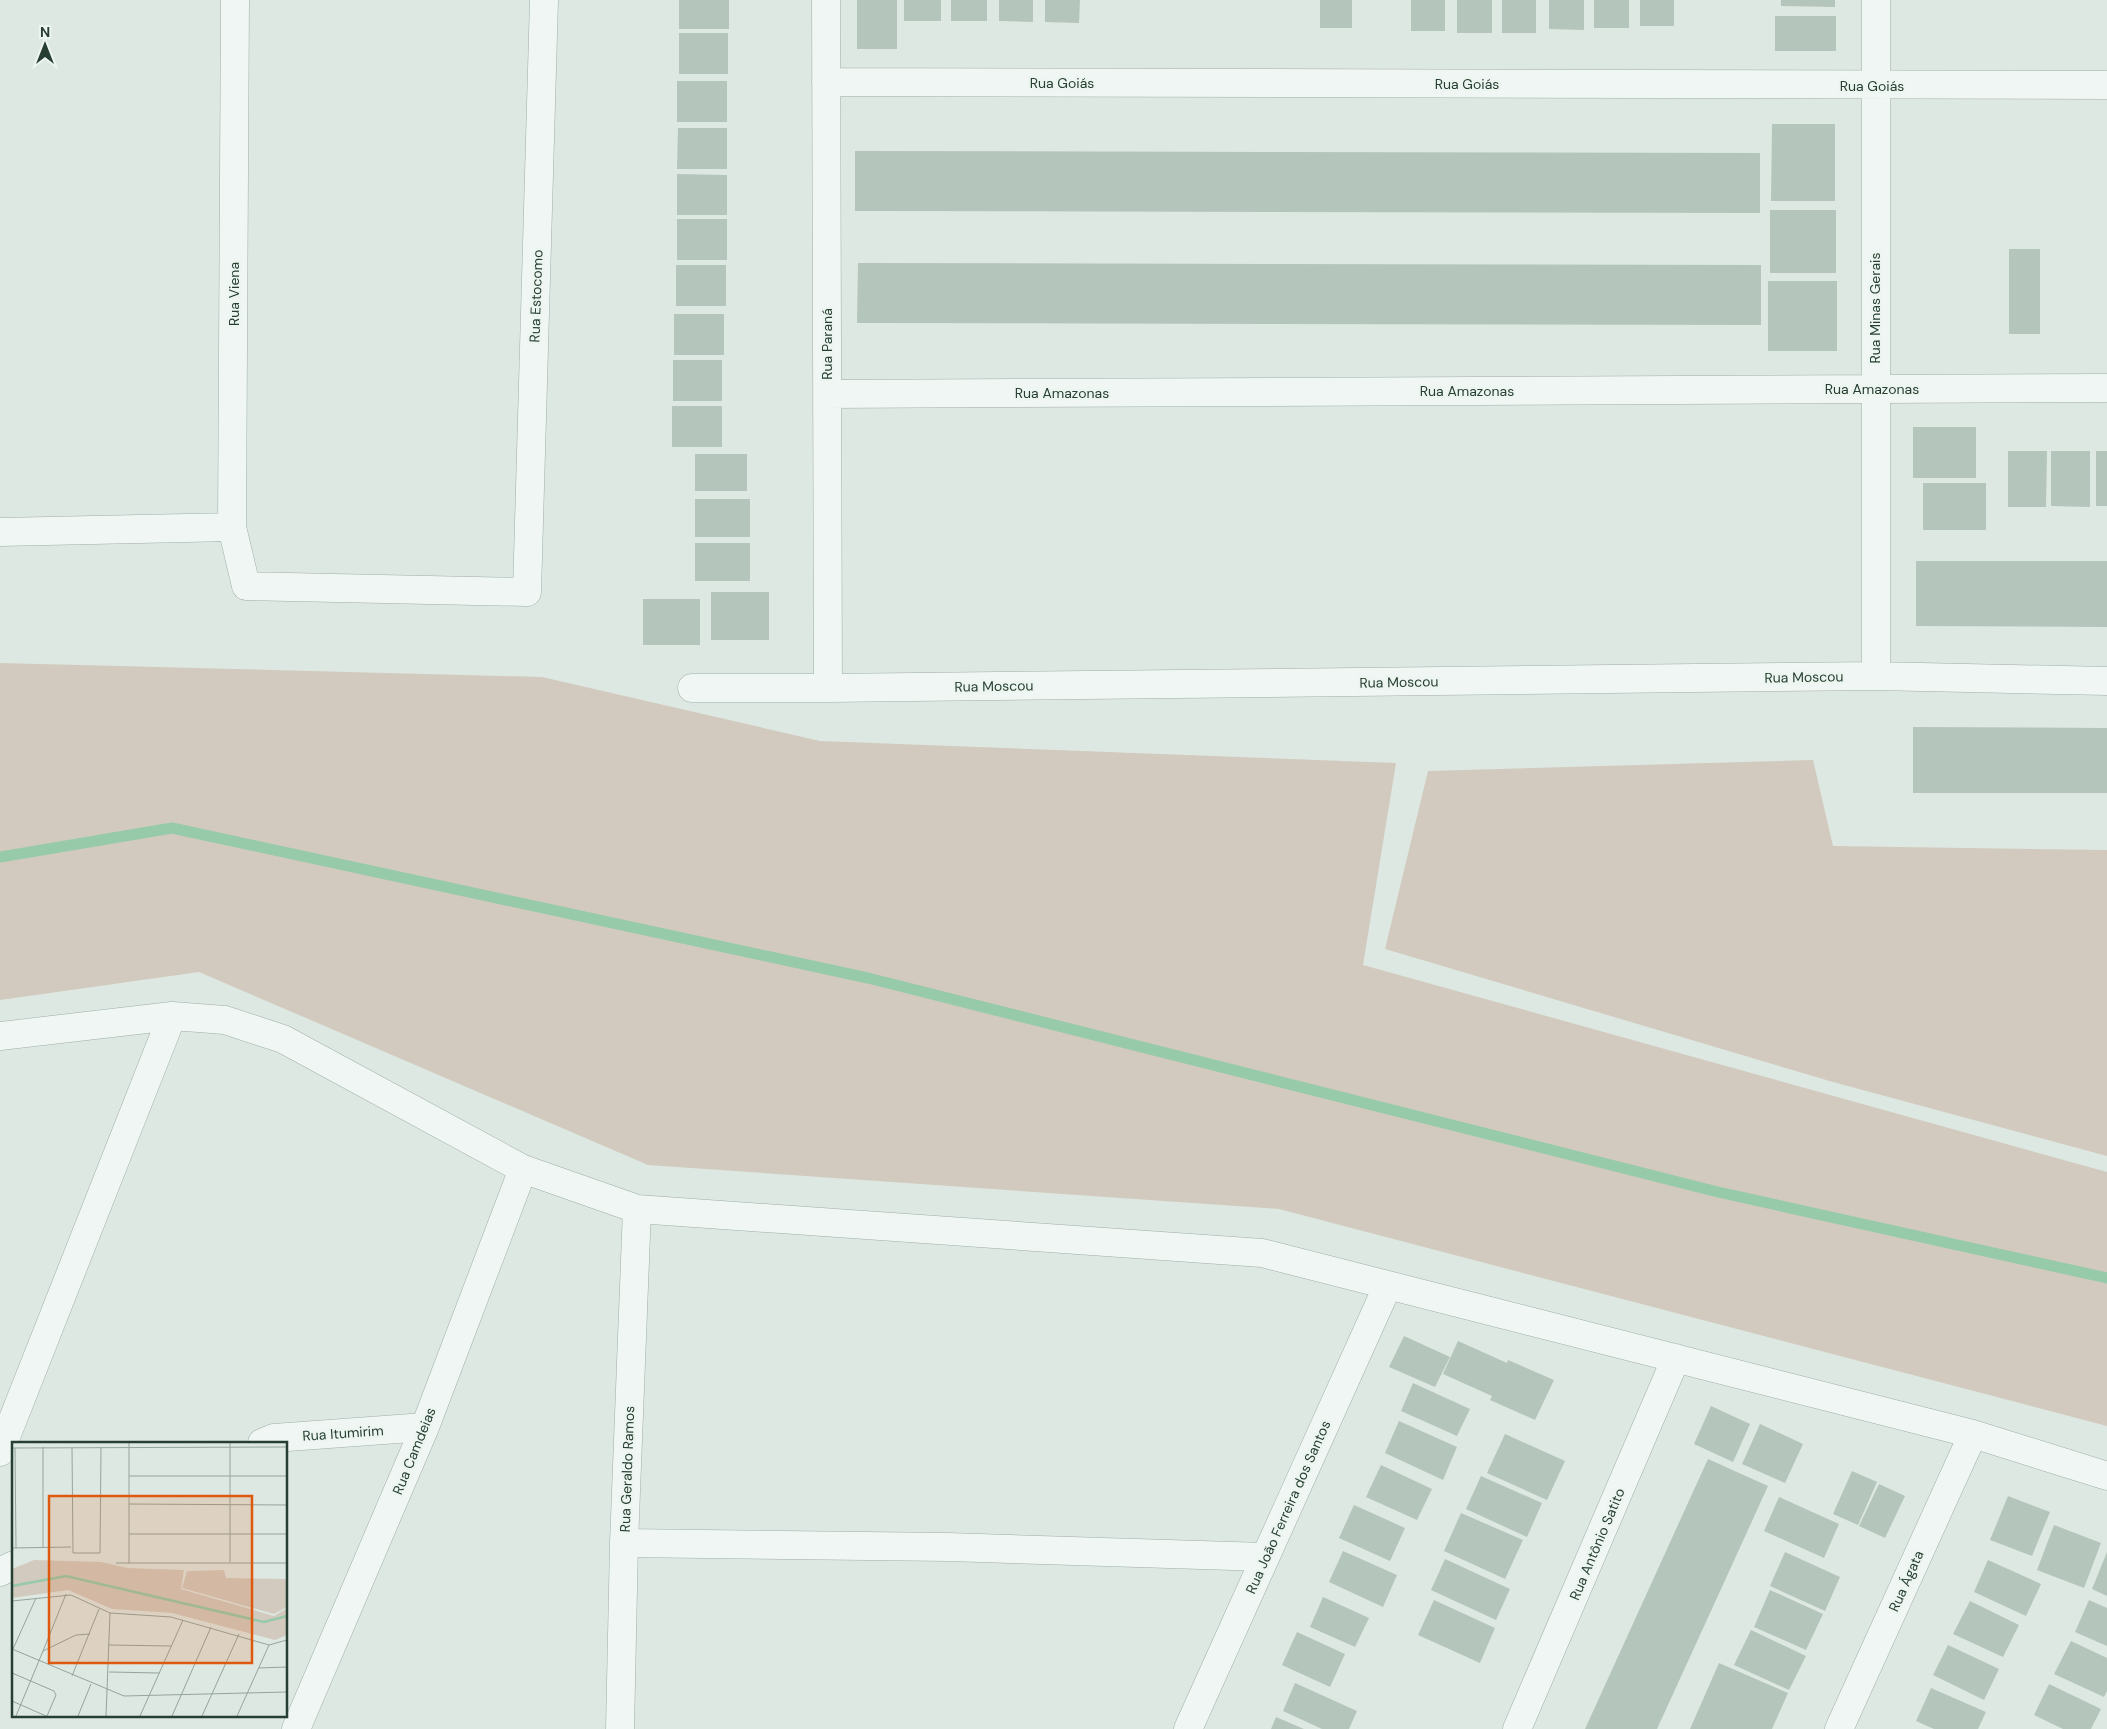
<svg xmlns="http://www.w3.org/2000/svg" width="2107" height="1729" viewBox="0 0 2107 1729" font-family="'DM Sans',sans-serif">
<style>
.green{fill:#d2cabe}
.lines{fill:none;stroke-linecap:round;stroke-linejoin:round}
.stream{stroke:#96caa9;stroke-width:11}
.building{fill:#b4c5bc}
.minor-casing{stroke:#9fafa6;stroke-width:29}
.minor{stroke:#f0f6f3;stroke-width:28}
.labels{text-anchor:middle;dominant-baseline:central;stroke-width:5;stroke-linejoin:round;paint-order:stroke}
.street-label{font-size:14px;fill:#263f32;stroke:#edf5f0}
.inset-river{fill:none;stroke:#96caa9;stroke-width:2.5}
.inset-road{fill:none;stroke:#94a49c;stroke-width:1}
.view{fill:#de580e;fill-opacity:0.15;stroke:#de580e;stroke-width:2.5}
.inset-edge{fill:none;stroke:#263f32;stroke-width:2.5}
</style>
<rect width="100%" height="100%" fill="#dde8e2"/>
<!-- green -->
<path class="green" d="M0,663L542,677L820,741L1396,763L1363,965L2107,1172V1426L1279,1209L648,1165L199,972L0,1000Z
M1813,760L1833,846L2107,850V1156L1833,1082L1385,949L1428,771Z"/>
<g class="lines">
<!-- stream -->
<path class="stream" d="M0,857L172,828L868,978L1718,1192L2107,1278"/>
</g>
<!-- building -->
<path class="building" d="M679,0H729V29H679Z
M857,0H897V49H857Z
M904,0H941V21H904Z
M951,0H987V21H951Z
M999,0H1033V22L999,21Z
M1045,0H1080L1079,23L1045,22Z
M1320,0H1352V28H1320Z
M1411,0H1445V31H1411Z
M1457,0H1492V33H1457Z
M1502,0H1536V33H1502Z
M1549,0H1584V30L1549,29Z
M1594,0H1629V28H1594Z
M1640,0H1674V26H1640Z
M1781,0H1835V7L1781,6Z
M1775,16H1836V51H1775Z
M679,33H728V74H679Z
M677,81H727V122H677Z
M1772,124H1835V201H1771Z
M678,128H727V169H677Z
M855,151L1760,153V213L855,211Z
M677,174L727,175V215H677Z
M1770,210H1836V273H1770Z
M677,219H727V260H677Z
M2009,249H2040V334H2009Z
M858,263L1761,265V325L857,323Z
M676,265H726V306H676Z
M1768,281H1837V351H1768Z
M674,314H724V355H674Z
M673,360H722V401H673Z
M672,406H722V447H672Z
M1913,427H1976V478H1913Z
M2008,451H2047L2046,507H2008Z
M2051,451H2090V507L2051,506Z
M2096,451H2107V506H2096Z
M695,454H747V491H695Z
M1923,483H1986V530H1923Z
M695,499H750V537H695Z
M695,543H750V581H695Z
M1916,561H2107V627L1916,626Z
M711,592H769V640H711Z
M643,599H700V645H643Z
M1913,727L2107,728V793H1913Z
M1404,1336L1450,1357L1435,1387L1389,1367Z
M1458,1341L1507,1363L1508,1360L1554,1380L1535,1420L1490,1400L1492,1396L1443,1374Z
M1413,1383L1470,1409L1457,1436L1401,1411Z
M1711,1406L1750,1424L1733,1462L1694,1444Z
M1399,1421L1457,1447L1443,1480L1385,1453Z
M1760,1424L1803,1444L1785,1483L1742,1464Z
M1505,1434L1565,1461L1547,1500L1487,1473Z
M1708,1459L1768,1486L1711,1611L1657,1729H1585Z
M1381,1465L1432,1489L1417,1520L1366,1497Z
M1852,1471L1877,1482L1858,1525L1833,1514Z
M1481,1476L1542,1503L1527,1537L1466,1509Z
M1879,1484L1905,1496L1885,1538L1859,1526Z
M2008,1496L2050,1512L2032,1556L1990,1540Z
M1779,1497L1839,1524L1824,1558L1764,1531Z
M1354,1505L1405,1528L1390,1561L1339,1538Z
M1461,1513L1523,1540L1505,1579L1444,1551Z
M2054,1525L2101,1543L2084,1588L2037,1570Z
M1343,1551L1397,1575L1383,1607L1329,1582Z
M1785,1552L1840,1577L1825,1611L1770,1586Z
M2107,1552V1596L2092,1589Z
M1445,1559L1510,1589L1496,1620L1431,1590Z
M1988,1560L2041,1584L2026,1616L1974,1592Z
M1770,1590L1823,1614L1806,1650L1754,1627Z
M1323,1597L1369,1618L1355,1647L1310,1627Z
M1434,1600L1495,1628L1480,1663L1418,1635Z
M2089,1600L2107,1608V1646L2075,1632Z
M1970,1601L2019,1625L2003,1657L1953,1634Z
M1751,1630L1806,1656L1789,1690L1734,1665Z
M1297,1632L1345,1654L1330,1687L1282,1665Z
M2071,1641L2107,1658V1691L2104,1697L2054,1674Z
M1948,1645L1999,1669L1984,1700L1933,1675Z
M1719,1663L1788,1693L1772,1729H1690Z
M1295,1683L1357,1711L1349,1729H1322L1283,1711Z
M2049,1684L2101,1709L2091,1729H2063L2034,1715Z
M1931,1688L1986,1712L1978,1729H1934L1916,1721Z
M1276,1717L1304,1729H1271Z"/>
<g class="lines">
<!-- minor casing -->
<g class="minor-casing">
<path id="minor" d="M235,0L232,527L246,586L527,592L544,0
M826,0L828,688
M826,82L2107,85
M827,394L2107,388
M0,532L232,527
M1876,676V0
M692,688H828L1876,676L2107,681
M0,1036L172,1016L225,1020L283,1039L523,1169L637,1209L1262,1253L1973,1434L2107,1476
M262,1443L274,1438L425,1427
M0,1452L172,1016
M624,1543L948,1547L1265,1557
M0,1572L14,1565
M296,1729L425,1427L523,1169
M620,1729L624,1543L637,1209
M1188,1729L1388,1285
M1517,1729L1676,1358
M1839,1729L1973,1434"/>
</g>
<!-- minor -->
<use href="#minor" class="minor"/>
</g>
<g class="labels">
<!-- street labels -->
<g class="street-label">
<text x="1062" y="83">Rua Goiás</text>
<text x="1467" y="84">Rua Goiás</text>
<text x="1872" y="86">Rua Goiás</text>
<text transform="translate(234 294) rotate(-90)">Rua Viena</text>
<text transform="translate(536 296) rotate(-88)">Rua Estocomo</text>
<text transform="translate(1875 308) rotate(-90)">Rua Minas Gerais</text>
<text transform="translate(827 344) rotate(-90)">Rua Paraná</text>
<text x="1872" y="389">Rua Amazonas</text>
<text x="1467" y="391">Rua Amazonas</text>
<text x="1062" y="393">Rua Amazonas</text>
<text transform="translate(1804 677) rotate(-1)">Rua Moscou</text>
<text transform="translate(1399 682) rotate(-1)">Rua Moscou</text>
<text transform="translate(994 686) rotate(-1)">Rua Moscou</text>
<text transform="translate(343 1433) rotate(-4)">Rua Itumirim</text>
<text transform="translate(414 1451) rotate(-68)">Rua Camdeias</text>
<text transform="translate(627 1469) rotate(-88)">Rua Geraldo Ramos</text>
<text transform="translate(1288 1507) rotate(-66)">Rua João Ferreira dos Santos</text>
<text transform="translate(1597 1544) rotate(-67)">Rua Antônio Satito</text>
<text transform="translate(1906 1581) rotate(-66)">Rua Ágata</text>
</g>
</g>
<!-- overview -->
<g transform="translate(12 1442)">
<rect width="275" height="275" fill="#dde8e2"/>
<path d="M22,118L89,120L116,126L172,128L169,147L262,174L275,166V193L263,198L160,171L100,167L56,148L0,156V127ZM212,128L214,136L275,137V165L262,172L170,146L175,129Z" fill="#d2cabe"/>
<path class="inset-river" d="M0,144L54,134L252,180L275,174"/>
<path class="inset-road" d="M117,1V121M0,6L275,5M3,6L4,106M60,6L61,111H88L89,5M117,34H275M117,62L275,63M117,92H275M0,106L59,105M31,106V5M218,120V1M104,121H275M0,159L59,153L98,171L159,175L257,203M97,203L159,204M257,203L275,198M0,207L112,254L275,250M1,207L24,156M31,209L54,152M246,226L275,225M97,230L147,231M0,231L42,249L44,253L35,274M60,234L87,167M0,259L34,274M4,274L31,209L64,193L78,192M66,274L79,242M94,274L98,171M128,274L171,178M160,274L199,185M190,274L227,192M225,274L257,203"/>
<path class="view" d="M37,54H240V221H37Z"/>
<rect width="275" height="275" class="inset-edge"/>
</g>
<!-- north arrow -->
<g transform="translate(45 45)" stroke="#edf5f0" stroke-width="4" paint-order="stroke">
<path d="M0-4L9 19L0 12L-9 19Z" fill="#263f32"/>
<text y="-8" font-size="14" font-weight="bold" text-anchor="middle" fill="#263f32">N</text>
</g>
</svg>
